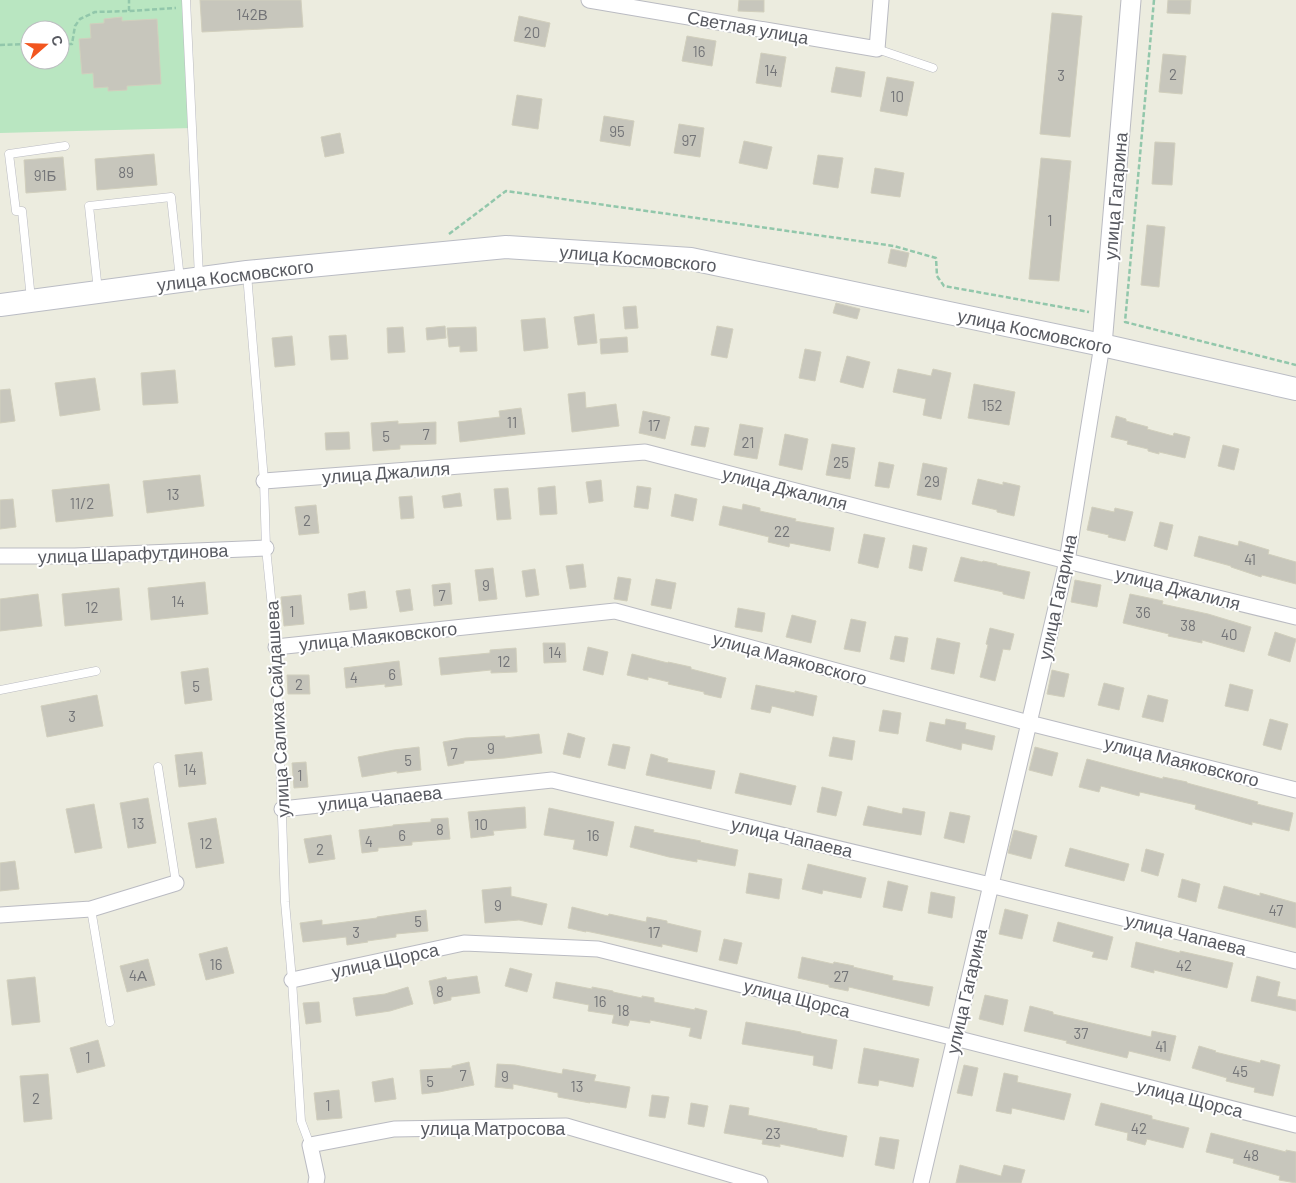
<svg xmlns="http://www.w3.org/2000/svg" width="1296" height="1183" viewBox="0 0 1296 1183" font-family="Barlow,sans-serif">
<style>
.green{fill:#b9e6c1;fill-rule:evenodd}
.building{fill:#c7c6bc;stroke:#d1cfbd}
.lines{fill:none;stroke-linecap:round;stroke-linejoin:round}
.service-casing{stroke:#babbc2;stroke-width:9}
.minor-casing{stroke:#babbc2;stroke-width:17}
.tertiary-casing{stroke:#babbc2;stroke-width:21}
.secondary-casing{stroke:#babcc4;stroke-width:24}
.path{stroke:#92c7ab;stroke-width:2.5;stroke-dasharray:5 2.5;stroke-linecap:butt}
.service{stroke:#fff;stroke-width:8}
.minor{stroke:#fff;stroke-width:15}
.tertiary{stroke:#fff;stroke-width:19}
.secondary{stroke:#fff;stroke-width:22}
.labels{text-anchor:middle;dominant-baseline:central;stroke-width:4;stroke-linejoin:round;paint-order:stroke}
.number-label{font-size:15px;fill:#747578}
.street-label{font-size:18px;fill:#585a61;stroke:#fff}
</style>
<rect width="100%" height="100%" fill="#ececdf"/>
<!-- green -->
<path class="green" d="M0,0H187L192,128L0,133ZM30,30H60V60H30Z"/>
<!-- building -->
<path class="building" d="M200,0H301L303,27L202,32Z
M739,0H764V12L738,11Z
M1168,0H1191L1190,14L1167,13Z
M1052,13L1082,16L1070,137L1040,134Z
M519,16L550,23L545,47L514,41Z
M122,17V21L157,19L161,84L127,86V90L108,91V87L94,88L93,73L82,74L79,39L91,38L90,24L104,23V19Z
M687,36L716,41L712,66L682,61Z
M761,53L786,57L781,87L756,83Z
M1163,54L1186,56L1182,94L1159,92Z
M836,67L865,72L861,97L831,92Z
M887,77L914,82L907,116L880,111Z
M517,95L542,99L538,129L512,125Z
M604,116L634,121L630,146L600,141Z
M679,124L704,128L700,157L674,153Z
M340,133L344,153L325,157L321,137Z
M744,141L772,147L767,169L739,163Z
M1155,142L1175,143L1172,185L1152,184Z
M154,154L157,185L97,190L95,159Z
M818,155L843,158L838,188L813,184Z
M63,157L66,190L26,193L24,160Z
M1041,158L1071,161L1059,281L1029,279Z
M875,168L904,173L900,197L871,193Z
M1147,225L1165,227L1159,287L1141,285Z
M891,249L909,253L906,267L888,263Z
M836,303L860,309L857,319L833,313Z
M636,306L638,328L625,329L623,307Z
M594,314L597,343L578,345L574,317Z
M545,318L548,348L524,351L521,320Z
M445,326L446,338L427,340L426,328Z
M717,326L733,329L727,358L711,355Z
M403,327L405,352L388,353L387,328Z
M476,327L477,351L460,352V346L449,347L447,328Z
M346,335L348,359L331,360L329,336Z
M292,336L295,365L275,367L272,338Z
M627,337L628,352L601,354L600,339Z
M805,349L821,352L815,381L799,378Z
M847,356L870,362L863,388L840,382Z
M898,369L931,376L933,369L951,373L941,419L923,415L926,399L893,392Z
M175,370L178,403L143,405L141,373Z
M95,378L100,410L60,416L55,383Z
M974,384L1015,392L1009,425L968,418Z
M10,389L15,421L0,423V390Z
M585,392L586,408L616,404L619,426L572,432L568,394Z
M521,408L525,434L460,442L458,422L500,417L499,411Z
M643,411L670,417L665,439L639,433Z
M1116,416L1126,419V421L1148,427L1147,429L1173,436L1174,433L1190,437L1185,458L1159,452V454L1148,451V449L1127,444L1128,441L1111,437Z
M398,421V424L436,422V444L400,445V449L373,451L371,423Z
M740,424L763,428L757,459L734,455Z
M695,426L709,428L705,447L691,445Z
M349,432L350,449L326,450L325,433Z
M785,434L808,439L802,470L779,465Z
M832,444L855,448L850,479L826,475Z
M1223,445L1239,449L1234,470L1218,466Z
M879,462L894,465L889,488L875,486Z
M923,463L947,468L941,500L917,495Z
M200,475L204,506L147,513L143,481Z
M978,479L1003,485V482L1020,486L1014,516L997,512V510L972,504Z
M601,480L603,501L589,503L586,482Z
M109,484L113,516L56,522L52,490Z
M555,486L557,514L540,515L538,488Z
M637,486L651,488L648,509L634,507Z
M508,488L511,519L497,520L494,489Z
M460,493L462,506L444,508L442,496Z
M675,494L697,499L693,521L671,516Z
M412,496L414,518L401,519L399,497Z
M13,499L16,527L0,529V500Z
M743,504L760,508V511L796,519L795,521L834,528L830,551L790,543L789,547L768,542L769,537L719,525L723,506L742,510Z
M316,505L319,533L299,535L295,507Z
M1092,507L1114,512L1115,508L1133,512L1125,541L1108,537L1109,535L1087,530Z
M1160,522L1173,525L1167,550L1154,546Z
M864,534L885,538L878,568L858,563Z
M1199,536L1238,546L1239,541L1269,550L1268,554L1296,562V584L1262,575L1261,577L1231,567V566L1194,556Z
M913,545L927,548L922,571L909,568Z
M961,557L982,562L983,561L997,564V565L1030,572L1024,599L1003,594V592L954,581Z
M583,564L586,587L570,589L566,566Z
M493,568L497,599L479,601L475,570Z
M535,569L539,595L526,597L522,571Z
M618,577L631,579L627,601L614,599Z
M656,579L676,583L671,609L651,605Z
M1075,580L1101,585L1097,607L1071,602Z
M205,582L208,614L151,620L148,588Z
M450,583L452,604L434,606L432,585Z
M119,588L122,620L65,626L62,594Z
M410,589L413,610L400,612L396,591Z
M365,591L367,608L350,610L348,594Z
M38,594L42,626L0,631V599Z
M1130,594L1163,601L1162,604L1208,614L1251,627L1244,652L1202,640V643L1168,636L1169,634L1123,623Z
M301,595L304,624L284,626L281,597Z
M738,608L765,613L762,632L735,627Z
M792,615L816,621L811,643L786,637Z
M851,619L866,622L860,652L844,649Z
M990,628L1014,634L1010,650L1003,649L995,681L980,677L988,645L986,644Z
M1275,632L1296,639L1290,662L1268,655Z
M895,636L908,638L904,662L890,659Z
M937,638L960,643L954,674L931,669Z
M543,643H565L566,662L544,663Z
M588,647L608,652L603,675L583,670Z
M516,648L517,672L491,673V670L441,675L439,658L490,653V650Z
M632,654L668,663V662L691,667V669L726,678L721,698L704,694V692L668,684L669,682L648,677V680L627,675Z
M399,661L402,685L385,687V684L346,688L344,668Z
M208,668L212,700L185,704L181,672Z
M1052,670L1069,674L1064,697L1047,694Z
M287,675H309L310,694H288Z
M1104,683L1124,688L1119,710L1098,705Z
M1230,684L1253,690L1248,711L1225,706Z
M756,685L795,693V691L817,696L813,716L772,706L770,713L751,709Z
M97,695L103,726L47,737L41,706Z
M1148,695L1168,700L1163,722L1142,717Z
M883,710L901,713L898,734L879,731Z
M946,719L966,723L965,729L995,736L992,750L962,743L961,750L926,741L930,722L945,725Z
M1270,719L1288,724L1281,750L1263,745Z
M568,733L585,738L580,758L563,754Z
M539,734L542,753L505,758L464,761V763L448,766L443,742L465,738L505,736V738Z
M833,737L855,741L852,760L829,756Z
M613,744L630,747L625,769L608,765Z
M419,747L421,770L397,773V771L362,777L358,757L394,750Z
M1035,747L1058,753L1052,776L1029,770Z
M202,752L206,784L179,787L175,755Z
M651,754L668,759L667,762L715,771L711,789L646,775Z
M1087,759L1163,779V777L1187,782V783L1258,802L1257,804L1293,813L1289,831L1252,822V825L1220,816L1195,809L1196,805L1140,792L1139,796L1101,786L1099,792L1079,787Z
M306,762L308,787L294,788L292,763Z
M740,773L796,786L791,805L735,793Z
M822,787L842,792L836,816L817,812Z
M148,798L156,843L128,848L120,803Z
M94,804L102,848L75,853L66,809Z
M868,806L902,814L903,808L925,812L921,835L863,825Z
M525,807L526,828L493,831L494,835L471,838L468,812Z
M549,808L614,822L607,856L573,849L575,840L544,835Z
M950,812L970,816L964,843L944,838Z
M216,818L224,863L196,868L188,823Z
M448,818L450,839L412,842V845L378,848V851L362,853L359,830L393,826V825L431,822V819Z
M635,826L654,830L653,832L701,841L700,842L738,850L735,866L697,859V862L669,857L630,847Z
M1014,830L1037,836L1031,859L1008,853Z
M331,835L335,859L309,863L304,839Z
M1070,848L1129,864L1124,881L1065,866Z
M1146,849L1164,854L1158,876L1141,871Z
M15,861L19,889L0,891V863Z
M808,864L866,878L861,898L823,890L822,894L802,889Z
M749,873L782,879L779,899L746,893Z
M1182,879L1200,884L1196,902L1178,897Z
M888,881L908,886L902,911L883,907Z
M1224,886L1260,896V893L1296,903V928L1218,908Z
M511,887V896L547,904L542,925L519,920L485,923L482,890Z
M931,892L955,897L952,918L928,913Z
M572,907L608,916L609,914L646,922L647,917L667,921V923L701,931L697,952L662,944V947L586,931V932L568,928Z
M1005,909L1028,915L1022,939L999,934Z
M426,910L428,931L396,934V937L367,941L368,942L347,945L346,937L303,942L300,923L322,920V925L377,918V917Z
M1058,922L1113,937L1107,960L1092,957L1094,952L1053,941Z
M724,939L742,943L737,964L719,960Z
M1136,942L1180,953V951L1233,963L1227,988L1154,970V973L1131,967Z
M227,947L234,973L206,980L199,954Z
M802,957L833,964L834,962L854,966L853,967L893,976L892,980L933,987L929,1006L849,987L848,991L829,987V985L798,978Z
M148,959L155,985L127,992L120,966Z
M510,968L532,974L527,992L505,986Z
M477,976L480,993L451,997V1000L434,1004L429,981L446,977L447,980Z
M1257,976L1280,982L1277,996L1296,1000V1011L1251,1001Z
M35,977L40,1022L12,1025L7,980Z
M556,982L592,989V987L613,991V992L642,998V996L654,998V1002L695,1010V1008L707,1011L701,1039L689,1036L691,1028L650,1020V1023L630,1020L628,1026L612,1023L614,1015L588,1011L589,1005L553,998Z
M408,987L413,1004L390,1011L356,1016L353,998L385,994Z
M985,995L1008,1000L1003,1025L979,1019Z
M319,1002L321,1022L306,1024L303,1003Z
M1030,1006L1053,1012V1014L1151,1037L1152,1031L1176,1036L1170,1061L1129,1051L1127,1058L1066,1043L1067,1041L1024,1031Z
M746,1022L801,1032V1033L837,1040L832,1069L813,1065L814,1056L742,1044Z
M98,1040L105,1066L77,1073L70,1048Z
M1199,1046L1216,1051L1215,1052L1260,1063L1261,1060L1280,1065L1273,1096L1254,1092L1255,1088L1226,1081L1227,1078L1192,1068Z
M864,1048L919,1059L913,1087L879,1080L878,1086L858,1083Z
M469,1062L474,1085L439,1092L422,1094L420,1070L452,1068V1066Z
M497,1064L515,1065L562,1074L563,1069L596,1075L594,1081L630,1087L626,1108L590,1102V1103L558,1097V1093L513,1084V1089L495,1087Z
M964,1065L978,1068L972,1096L957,1093Z
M1004,1073L1018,1076L1017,1082L1071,1094L1064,1120L1012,1108L1011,1114L996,1111Z
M48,1074L52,1119L24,1122L20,1076Z
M393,1078L396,1099L375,1102L372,1082Z
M339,1090L342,1118L317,1120L314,1093Z
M652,1095L669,1097L665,1118L649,1116Z
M691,1103L708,1106L704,1127L688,1124Z
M1101,1103L1152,1116V1119L1189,1128L1183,1148L1147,1139L1145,1145L1127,1140L1128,1133L1095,1125Z
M730,1105L749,1108L748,1115L817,1129V1130L847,1136L843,1157L780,1144V1147L762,1144L763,1140L724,1133Z
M1211,1133L1286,1152V1150L1296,1152V1183L1279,1180L1280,1176L1233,1163L1234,1159L1206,1152Z
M880,1137L899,1140L894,1169L875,1165Z
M960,1165L1001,1176L1004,1165L1025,1170L1021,1183H956Z"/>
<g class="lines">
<!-- service casing -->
<g class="service-casing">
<path id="service" d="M186,0L199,277
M877,49L933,68
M247,274L264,481L266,548L276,647L285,902L292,980L301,1121L310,1145
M98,291L89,206L171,197L180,279
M31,299L22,211H16L9,154L65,146
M0,690L96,671
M158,767L176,883
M91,909L110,1022"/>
</g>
<!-- minor casing -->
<g class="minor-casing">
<path id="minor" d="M589,0L877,49L881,0
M264,481L645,452L1067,561L1296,617
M0,556H75L266,548
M276,647L615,611L1029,723L1296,790
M282,809L552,780L990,885L1296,961
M0,915L91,909L176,883
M292,980L464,943L598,949L955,1038L1296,1125
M316,1183L317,1177L310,1145L394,1129L566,1126L760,1183
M921,1183L1067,561L1102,345"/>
</g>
<!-- tertiary casing -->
<g class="tertiary-casing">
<path id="tertiary" d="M1102,345L1131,0"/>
</g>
<!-- secondary casing -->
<g class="secondary-casing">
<path id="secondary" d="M0,305L247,272L506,247L691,259L1102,345L1296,389"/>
</g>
<!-- path -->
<path class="path" d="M1154,0L1125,322L1296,365
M129,11V0
M60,44H72L75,26L80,19L95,12L129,11L176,8
M0,45L30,44
M449,234L506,191L894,246L936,258L937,276L944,286L1089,312"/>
<!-- service -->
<use href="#service" class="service"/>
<!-- minor -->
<use href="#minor" class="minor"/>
<!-- tertiary -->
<use href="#tertiary" class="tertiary"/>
<!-- secondary -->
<use href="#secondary" class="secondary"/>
</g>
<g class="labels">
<!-- number labels -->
<g class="number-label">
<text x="252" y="14">142В</text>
<text x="532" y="32">20</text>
<text x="699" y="51">16</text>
<text x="771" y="70">14</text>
<text x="1173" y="74">2</text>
<text x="1061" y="75">3</text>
<text x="897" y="96">10</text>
<text x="617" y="131">95</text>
<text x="689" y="140">97</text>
<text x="126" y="172">89</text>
<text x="45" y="175">91Б</text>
<text x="1050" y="220">1</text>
<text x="992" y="405">152</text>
<text x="512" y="422">11</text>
<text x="654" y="425">17</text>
<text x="426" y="434">7</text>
<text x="386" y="436">5</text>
<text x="748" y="442">21</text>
<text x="841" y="462">25</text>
<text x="932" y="481">29</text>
<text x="173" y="494">13</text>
<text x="82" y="503">11/2</text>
<text x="307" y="520">2</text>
<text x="782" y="531">22</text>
<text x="1250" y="559">41</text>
<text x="486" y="585">9</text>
<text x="442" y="595">7</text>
<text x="178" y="601">14</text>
<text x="92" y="607">12</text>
<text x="292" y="611">1</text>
<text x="1143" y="612">36</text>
<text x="1188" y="625">38</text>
<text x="1229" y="634">40</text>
<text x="555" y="652">14</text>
<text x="504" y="661">12</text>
<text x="392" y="674">6</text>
<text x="354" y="677">4</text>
<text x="299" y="684">2</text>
<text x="196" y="686">5</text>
<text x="72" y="716">3</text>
<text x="491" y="748">9</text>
<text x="454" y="753">7</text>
<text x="408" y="760">5</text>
<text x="190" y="769">14</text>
<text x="300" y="775">1</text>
<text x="138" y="823">13</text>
<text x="481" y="824">10</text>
<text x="440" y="829">8</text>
<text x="402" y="835">6</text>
<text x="593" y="835">16</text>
<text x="369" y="841">4</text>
<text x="206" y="843">12</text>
<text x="320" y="849">2</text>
<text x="498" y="905">9</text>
<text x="1276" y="910">47</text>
<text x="418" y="921">5</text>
<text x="356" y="932">3</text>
<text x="654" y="932">17</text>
<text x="216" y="964">16</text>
<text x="1184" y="965">42</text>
<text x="138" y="975">4А</text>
<text x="841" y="976">27</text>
<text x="440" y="991">8</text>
<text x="600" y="1001">16</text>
<text x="623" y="1010">18</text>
<text x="1081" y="1033">37</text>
<text x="1161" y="1046">41</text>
<text x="88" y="1057">1</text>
<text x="1240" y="1071">45</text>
<text x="463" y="1075">7</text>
<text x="505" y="1076">9</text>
<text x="430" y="1081">5</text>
<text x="577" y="1086">13</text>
<text x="36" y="1098">2</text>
<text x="328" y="1105">1</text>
<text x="1139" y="1128">42</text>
<text x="773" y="1133">23</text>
<text x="1251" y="1155">48</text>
</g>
<!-- street labels -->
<g class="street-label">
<text transform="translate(748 27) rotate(10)">Светлая улица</text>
<text transform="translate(1115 196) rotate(-85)">улица Гагарина</text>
<text transform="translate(638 258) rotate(5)">улица Космовского</text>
<text transform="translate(235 275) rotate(-7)">улица Космовского</text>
<text transform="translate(1035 331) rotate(12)">улица Космовского</text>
<text transform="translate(386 472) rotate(-4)">улица Джалиля</text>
<text transform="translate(785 488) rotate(14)">улица Джалиля</text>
<text transform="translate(133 553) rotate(-2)">улица Шарафутдинова</text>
<text transform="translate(1178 588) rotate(14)">улица Джалиля</text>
<text transform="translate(1057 597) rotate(-78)">улица Гагарина</text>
<text transform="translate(378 636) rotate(-6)">улица Маяковского</text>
<text transform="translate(790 658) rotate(15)">улица Маяковского</text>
<text transform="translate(277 709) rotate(-93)">улица Салиха Сайдашева</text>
<text transform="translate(1182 761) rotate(14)">улица Маяковского</text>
<text transform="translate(380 798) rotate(-6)">улица Чапаева</text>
<text transform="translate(792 837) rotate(13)">улица Чапаева</text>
<text transform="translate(1186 934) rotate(14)">улица Чапаева</text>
<text transform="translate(385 960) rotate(-12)">улица Щорса</text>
<text transform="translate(966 991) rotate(-77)">улица Гагарина</text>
<text transform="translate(797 998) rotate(14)">улица Щорса</text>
<text transform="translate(1190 1098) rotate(14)">улица Щорса</text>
<text x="493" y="1128">улица Матросова</text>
</g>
</g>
<!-- north arrow -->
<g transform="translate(45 45) rotate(70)"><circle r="24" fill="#ffffff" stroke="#bcbdc0"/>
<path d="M0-4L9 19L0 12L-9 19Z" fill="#f2561f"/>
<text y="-8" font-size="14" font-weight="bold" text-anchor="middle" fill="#585a61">С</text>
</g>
</svg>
